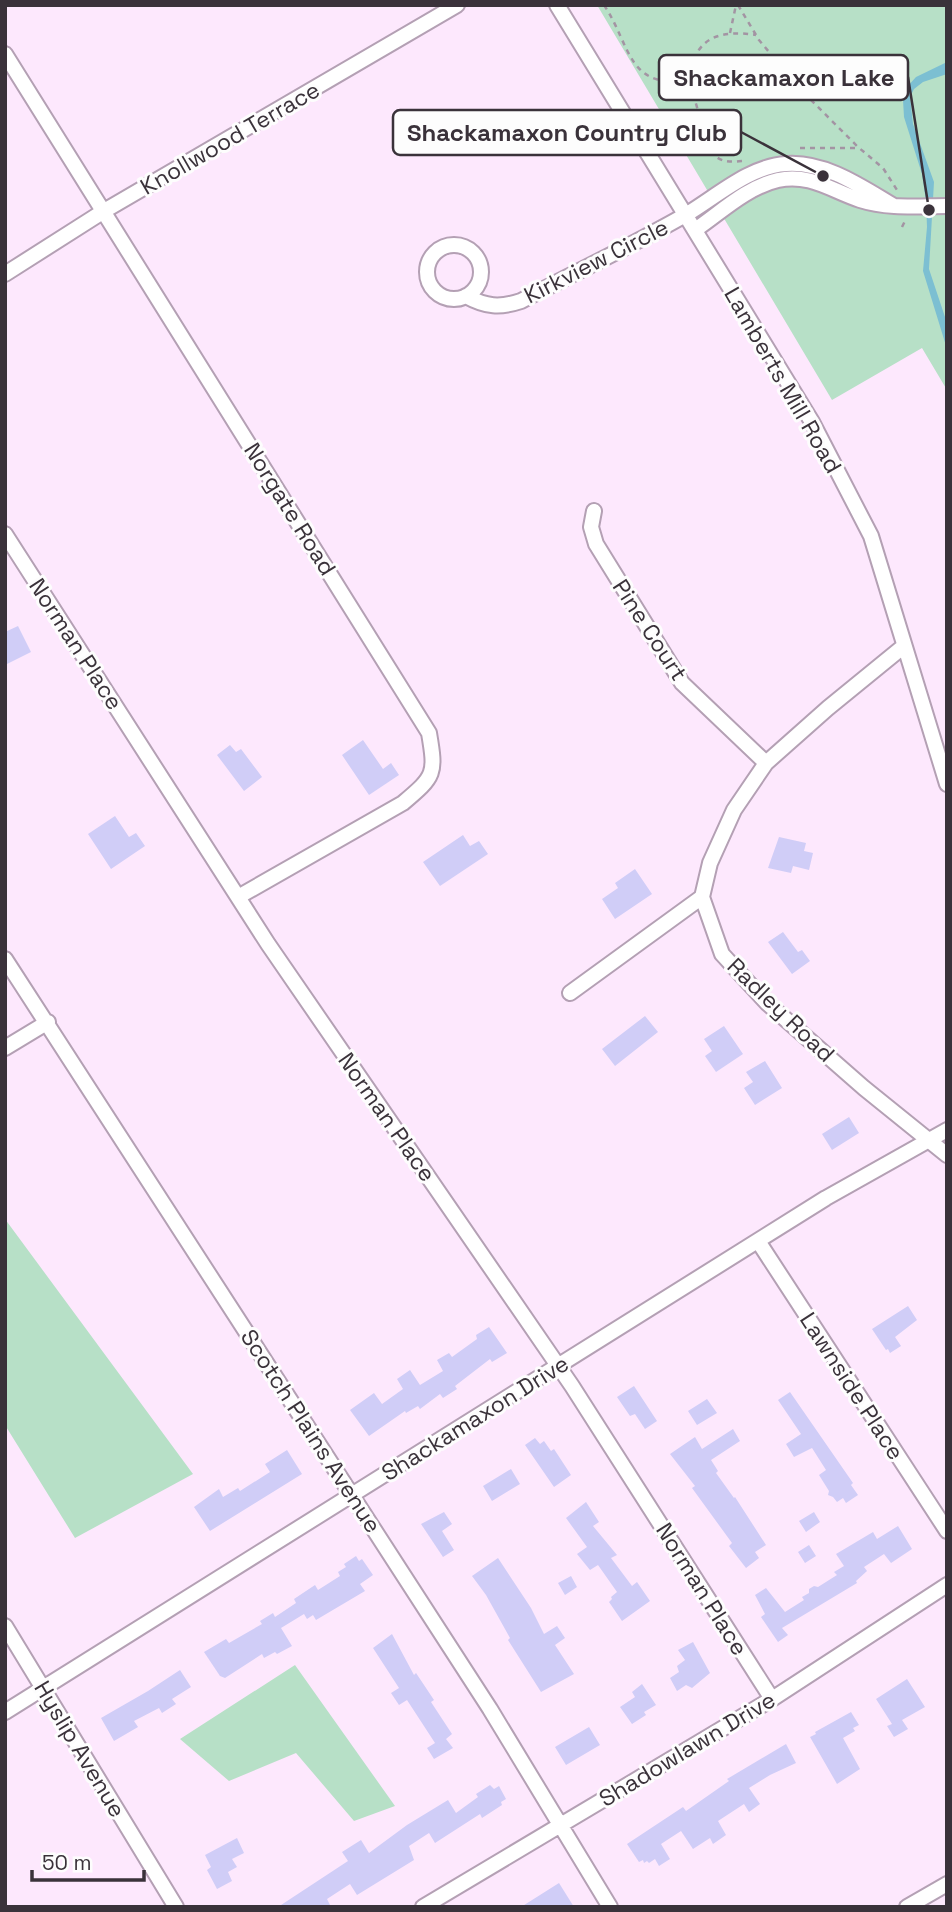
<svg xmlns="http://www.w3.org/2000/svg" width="952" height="1912" viewBox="0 0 952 1912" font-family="'Space Grotesk',sans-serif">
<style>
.green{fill:#b7e0c7}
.water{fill:#7cbfd2}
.building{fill:#d0cdf7}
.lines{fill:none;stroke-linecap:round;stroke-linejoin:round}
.minor-casing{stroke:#b4a0b4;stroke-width:18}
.path{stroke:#a394a3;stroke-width:2.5;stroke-dasharray:5 5;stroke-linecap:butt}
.minor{stroke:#fff;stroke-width:14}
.labels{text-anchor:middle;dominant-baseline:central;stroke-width:6;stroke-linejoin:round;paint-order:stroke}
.street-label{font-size:23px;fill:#3a323a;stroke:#fdfdfd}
.leader{fill:none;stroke:#3a323a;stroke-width:2.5}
.callout-dot{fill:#3a323a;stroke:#fdfdfd;stroke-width:2.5}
.callout{fill:#fdfdfd;stroke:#3a323a;stroke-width:2.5}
.callout-label{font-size:24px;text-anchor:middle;font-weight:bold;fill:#3a323a}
</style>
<rect width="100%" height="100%" fill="#fde8fd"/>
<!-- green -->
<path class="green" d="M597,5H947V390L922,348L832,400Z
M5,1219L193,1474L75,1538L5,1425Z
M295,1665L395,1806L354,1821L296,1753L229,1781L180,1739Z"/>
<!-- water -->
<path class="water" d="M947,62V74L923,82L914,89L910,97L913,124L934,182L929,269L947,323V349L923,271L927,227L926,201L922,174L904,117L903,100L907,87L916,77Z"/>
<!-- building -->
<path class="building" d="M18,626L31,652L5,665V632Z
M363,740L383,769L391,763L399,775L369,795L342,755Z
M230,745L236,752L241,749L262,777L244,791L217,755Z
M115,816L129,837L136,833L145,846L111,869L88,834Z
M463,835L470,846L479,841L488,854L440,886L423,862Z
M779,837L806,843L804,851L813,853L809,870L793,866L791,873L768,868Z
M635,869L652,894L615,919L602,899L618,888L615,883Z
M783,932L798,952L802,950L810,961L792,974L768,942Z
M645,1016L658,1032L615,1066L602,1049Z
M724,1026L743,1054L716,1072L705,1056L712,1051L704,1039Z
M765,1061L782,1088L755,1105L744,1088L753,1082L746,1072Z
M849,1117L859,1133L832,1150L822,1134Z
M908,1306L917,1320L895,1337L901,1346L890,1353L888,1349L886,1350L872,1329Z
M489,1327L507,1353L492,1362L490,1359L455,1386L457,1389L443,1398L440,1394L420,1409L418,1406L406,1413L405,1411L369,1436L350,1410L374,1393L382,1404L403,1389L397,1379L410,1370L420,1385L443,1371L437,1360L449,1353L452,1357L477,1339L476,1335Z
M634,1386L657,1421L645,1429L635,1414L630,1416L617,1397Z
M790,1392L853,1483L851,1485L858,1495L846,1503L843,1498L837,1502L833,1497L828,1495L829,1491L819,1475L826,1470L812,1448L794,1457L786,1444L801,1434L778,1400Z
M707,1399L717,1413L697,1425L688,1411Z
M733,1429L740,1441L711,1460L718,1471L716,1473L734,1498L735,1497L766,1545L755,1552L759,1558L746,1568L729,1546L732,1543L692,1488L695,1486L670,1454L695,1437L702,1449Z
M535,1438L540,1444L544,1441L551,1451L554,1449L571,1475L554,1487L525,1445Z
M287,1450L302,1474L210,1531L194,1507L219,1489L223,1497L238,1488L240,1491L270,1472L265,1464Z
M511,1469L520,1484L492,1501L483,1486Z
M586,1502L599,1522L593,1526L617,1555L611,1558L632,1586L637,1582L650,1601L622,1621L609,1602L612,1599L611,1597L617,1592L598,1565L590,1570L577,1554L587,1547L566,1518Z
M444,1512L452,1524L442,1531L454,1550L443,1557L421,1524Z
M814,1512L820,1522L806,1532L799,1521Z
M898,1526L912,1549L891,1563L884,1554L864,1567L867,1571L856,1581L857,1583L782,1628L788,1635L778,1642L761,1617L765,1614L755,1595L766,1588L785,1612L804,1600L802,1597L809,1593V1589L814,1586L818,1587L837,1575L834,1572L844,1566L836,1554L873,1532L877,1539Z
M809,1545L816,1556L805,1563L798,1552Z
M356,1556L359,1561L362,1559L373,1575L360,1584L365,1591L316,1620L313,1615L307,1619L304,1614L281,1628L292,1646L277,1654L275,1652L264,1658L262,1654L225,1678L220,1676L204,1652L226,1639L229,1643L262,1624L260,1621L273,1613L275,1617L296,1603L294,1599L315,1585L318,1590L340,1576L338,1572L346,1567L344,1564Z
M498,1558L531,1608L544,1634L557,1626L565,1638L555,1645L574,1674L541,1692L508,1640L510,1638L486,1595L472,1576Z
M571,1576L577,1587L565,1595L558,1583Z
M392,1634L414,1675L416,1673L434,1700L431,1702L452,1734L446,1739L453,1748L434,1759L427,1748L435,1743L407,1700L399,1705L391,1693L399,1688L373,1648Z
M693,1642L710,1673L692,1688L686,1685L677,1691L670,1678L679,1672L677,1666L685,1660L678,1650Z
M180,1670L191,1687L172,1699L176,1704L162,1713L159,1708L134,1721L138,1727L114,1741L101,1718L148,1691Z
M907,1679L925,1707L902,1720L908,1729L894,1737L887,1726L892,1724L876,1699Z
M642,1684L656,1705L644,1712L646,1715L632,1724L620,1707L635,1697L632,1692Z
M851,1712L859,1725L853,1728L855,1731L843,1738L860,1769L837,1784L810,1737L816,1734L815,1732Z
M589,1727L600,1745L566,1765L555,1747Z
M786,1744L796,1763L770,1775L749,1788L760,1804L749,1812L744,1804L718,1821L726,1835L713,1844L710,1838L693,1849L681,1831L661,1844L670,1859L659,1866L655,1859L649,1863L647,1861L644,1863L643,1860L639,1862L627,1844L683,1807L686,1811L729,1781L727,1779Z
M490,1785L494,1789L499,1786L506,1799L501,1802L502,1805L482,1818L480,1814L435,1843L429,1833L409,1846L414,1860L357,1895L350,1884L327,1899L331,1907H278L348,1861L342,1852L361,1840L369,1853L407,1825L448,1800L456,1813L478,1797L476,1794Z
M237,1838L244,1853L232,1859L237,1867L228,1872L232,1881L217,1889L207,1870L211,1867L205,1855Z
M559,1883L574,1907H521Z"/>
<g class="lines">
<!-- minor casing -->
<g class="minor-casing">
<path id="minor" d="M557,5L812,422L871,536L947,784
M5,54L429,733C436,774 435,776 403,803L238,897
M695,230C720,213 747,187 778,180C810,173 832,191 860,200C888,209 918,206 947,206
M427 272a27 27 0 1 1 54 0a27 27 0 1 1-54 0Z
M5,274L104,211L457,5
M466,296C486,307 500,308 521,301C576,272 633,245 687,214C717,196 750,166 786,164C825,161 862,187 894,206
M594,511L591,527L596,544L682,683L766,763
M5,534L268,944L572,1386L772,1699
M904,646L828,708L766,763L734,810L710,863L702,897L722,954L767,1003L864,1088L947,1155
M5,959L490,1709L610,1907
M570,993L702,897
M5,1048L48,1022
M758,1241L947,1531
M5,1626L176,1907
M5,1712L826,1198L947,1130
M423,1907L772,1699L947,1585
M907,1907L947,1884"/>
</g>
<!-- path -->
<path class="path" d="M604,5C632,47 626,89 691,81
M738,5L759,40L800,89L858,147L883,168L897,190
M730,33L736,5
M800,148H859
M742,161C731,162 721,163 712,153C703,142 702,125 698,111C695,99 689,86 691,74C695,35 724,30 756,35
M902,227L906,219"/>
<!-- minor -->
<use href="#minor" class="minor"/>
</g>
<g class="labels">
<!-- street labels -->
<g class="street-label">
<text transform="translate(230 138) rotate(-30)">Knollwood Terrace</text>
<text transform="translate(596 261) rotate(-27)">Kirkview Circle</text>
<text transform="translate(783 380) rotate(60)">Lamberts Mill Road</text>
<text transform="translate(290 509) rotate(58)">Norgate Road</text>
<text transform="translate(650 630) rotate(57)">Pine Court</text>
<text transform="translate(76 644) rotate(57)">Norman Place</text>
<text transform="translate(781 1010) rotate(44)">Radley Road</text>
<text transform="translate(387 1117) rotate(55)">Norman Place</text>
<text transform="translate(852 1386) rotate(57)">Lawnside Place</text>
<text transform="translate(475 1418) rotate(-32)">Shackamaxon Drive</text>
<text transform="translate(311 1431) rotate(57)">Scotch Plains Avenue</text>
<text transform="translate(702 1589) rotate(58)">Norman Place</text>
<text transform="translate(80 1749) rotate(59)">Hyslip Avenue</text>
<text transform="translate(687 1749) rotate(-31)">Shadowlawn Drive</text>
</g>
</g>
<!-- callouts -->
<path class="leader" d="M929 210L908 77M823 176L741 132"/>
<g class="callout-dot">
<circle cx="929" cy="210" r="7"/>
<circle cx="823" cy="176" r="7"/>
</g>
<g class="callout">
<rect x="659" y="55" width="249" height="45" rx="7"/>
<rect x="393" y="110" width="348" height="45" rx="7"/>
</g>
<g class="callout-label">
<text x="784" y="86">Shackamaxon Lake</text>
<text x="567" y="141">Shackamaxon Country Club</text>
</g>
<!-- border -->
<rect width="952" height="1912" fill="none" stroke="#3a323a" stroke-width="14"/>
<!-- scale -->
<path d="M32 1870v10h112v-10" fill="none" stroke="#3a323a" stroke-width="3.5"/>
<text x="42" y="1870" font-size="21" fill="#3a323a" stroke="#fdfdfd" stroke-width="5" paint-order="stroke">50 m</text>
</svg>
